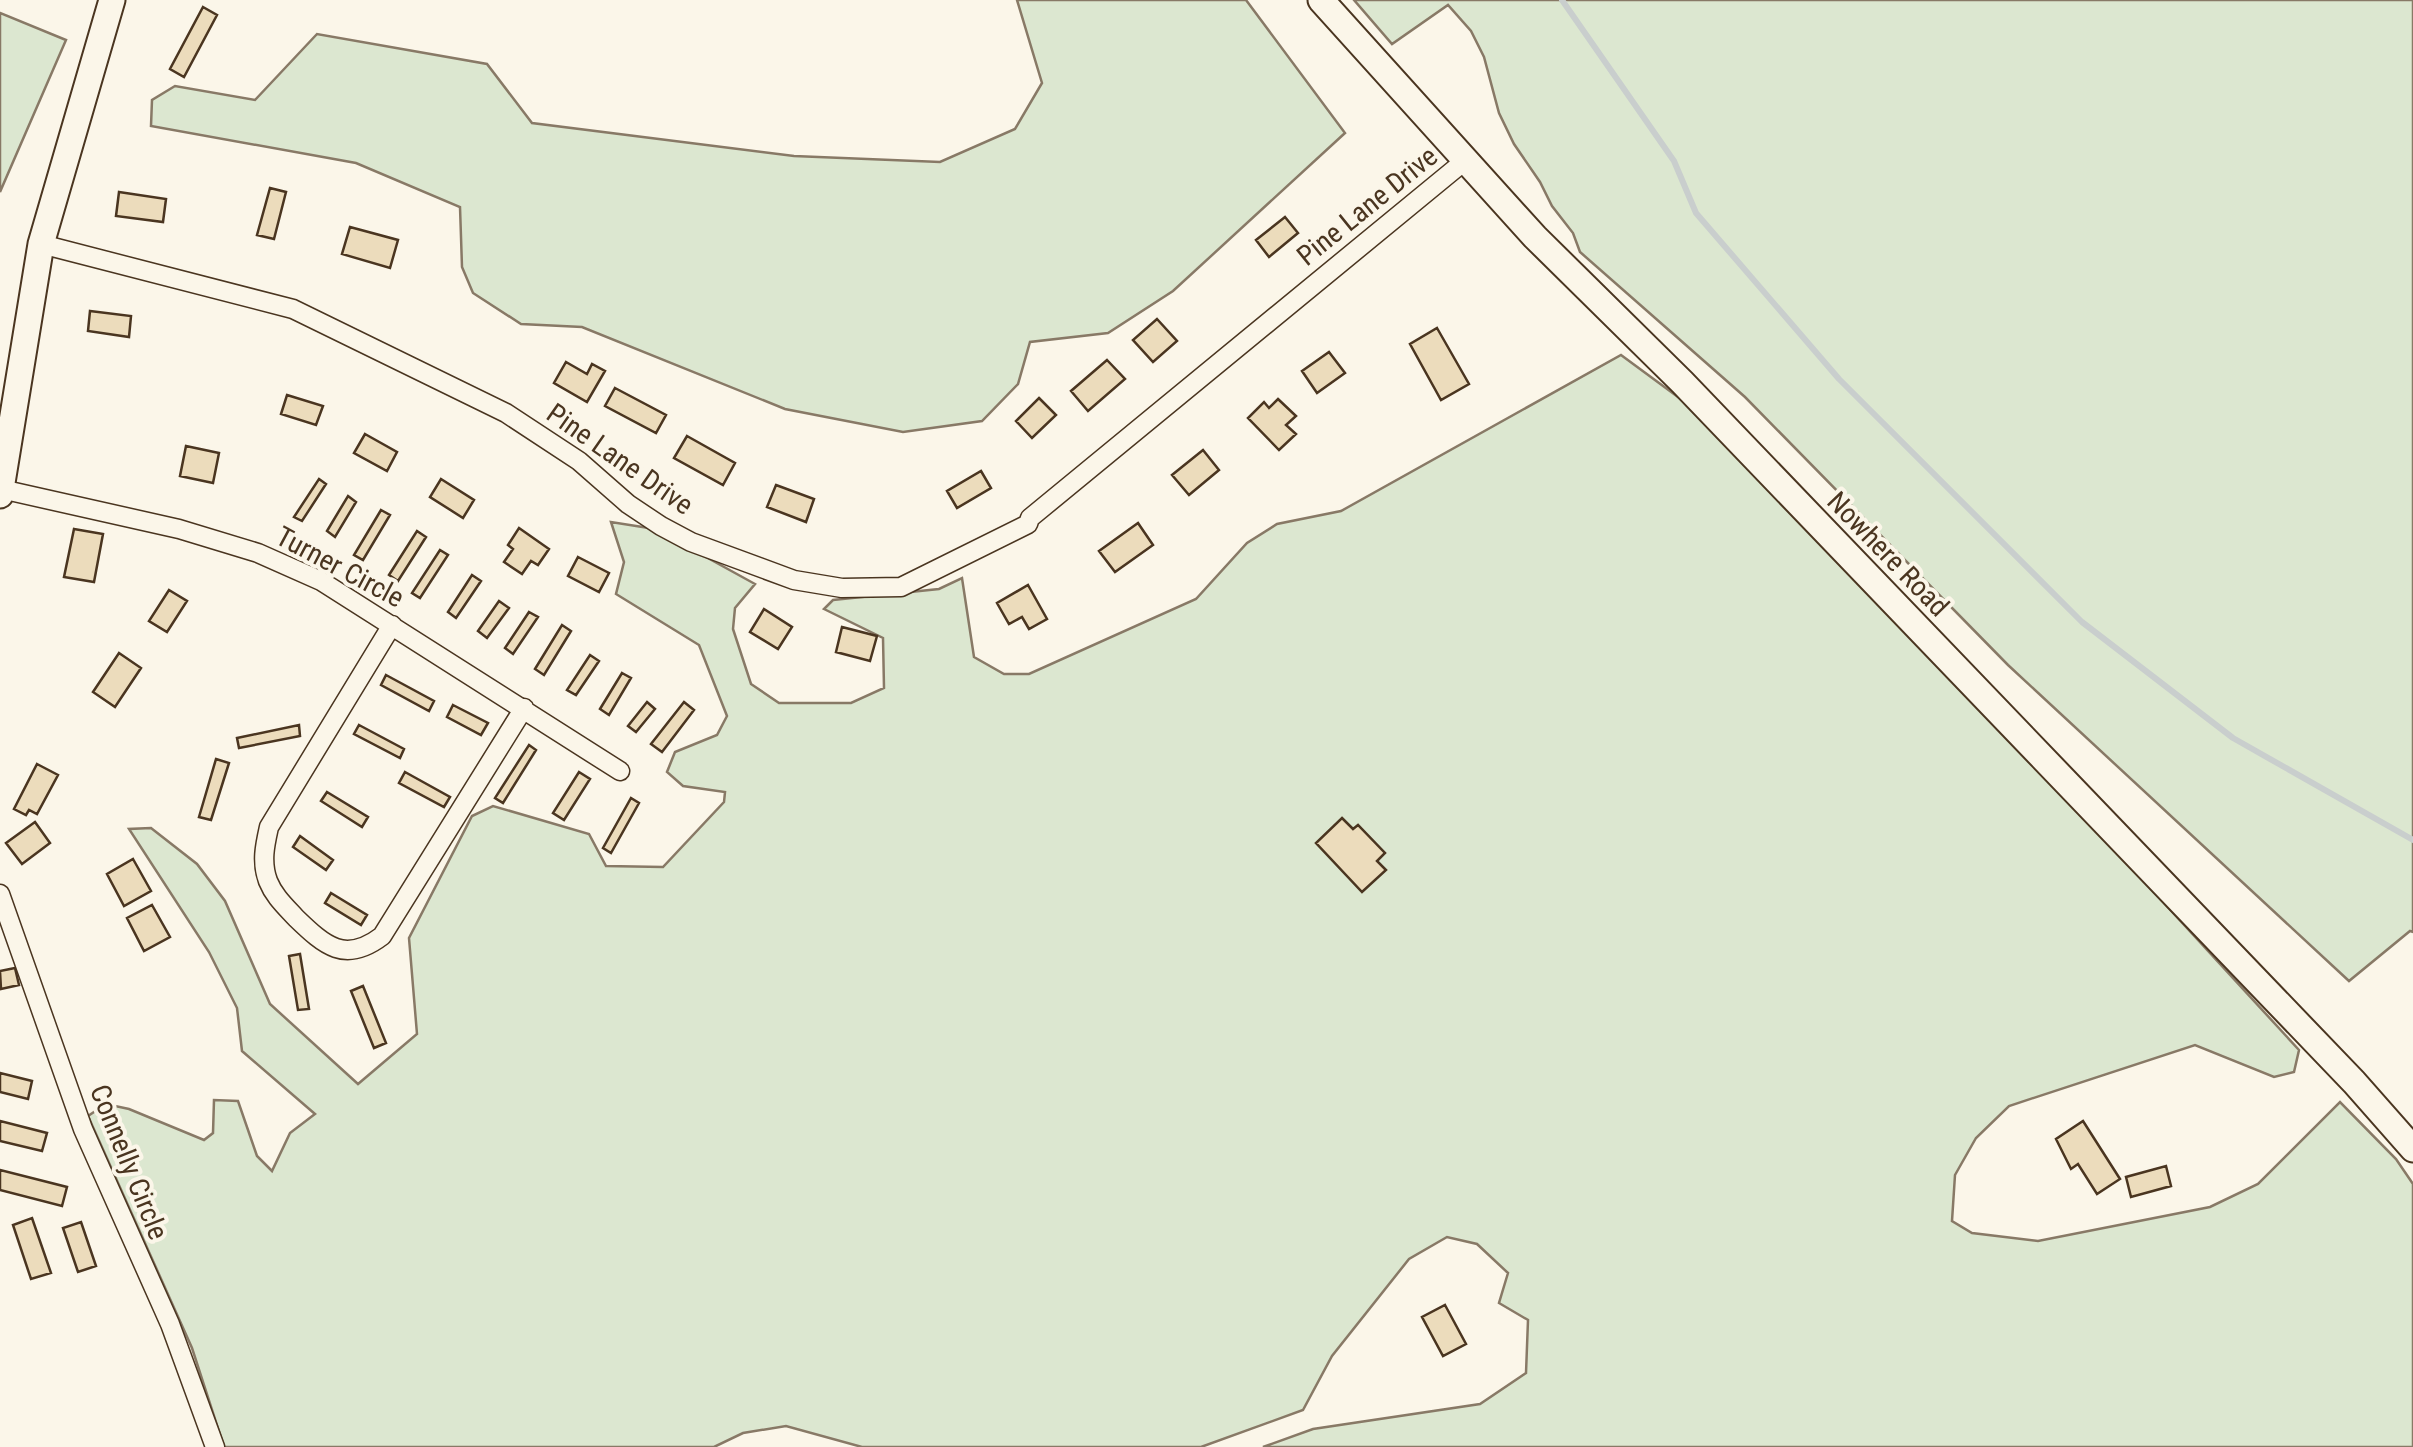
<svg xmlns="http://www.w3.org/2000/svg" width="2413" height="1447" viewBox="0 0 2413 1447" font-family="'Roboto Condensed',sans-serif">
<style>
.green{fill:#dce7d0;stroke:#887966;stroke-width:2.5}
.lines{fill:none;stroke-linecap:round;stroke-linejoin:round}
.stream{stroke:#c9cecd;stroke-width:6}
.building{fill:#ecdcbc;stroke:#4a3520;stroke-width:2.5}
.street-casing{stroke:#4a3520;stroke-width:21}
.secondary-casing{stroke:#4a3520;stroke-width:29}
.street{stroke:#fbf6e9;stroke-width:18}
.secondary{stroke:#fbf6e9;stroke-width:25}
.labels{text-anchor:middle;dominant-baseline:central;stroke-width:8;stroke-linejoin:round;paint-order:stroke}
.street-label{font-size:28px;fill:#4a3520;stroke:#fbf6e9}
</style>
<rect width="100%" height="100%" fill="#fbf6e9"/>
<!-- green -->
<path class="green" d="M1017,0H1246L1345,133L1173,291L1108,333L1030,342L1018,384L982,421L903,432L785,409L582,327L521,324L473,293L462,267L460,207L356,163L151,126L152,100L175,86L255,100L317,34L487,64L532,123L794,156L940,162L1015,129L1042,83Z
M1354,0H2413V932L2410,931L2349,981L2008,665L1745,397L1580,252L1573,233L1552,206L1540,182L1514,144L1499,113L1484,57L1471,31L1448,5L1392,44Z
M0,13L66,40L0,192Z
M1621,355L1697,411L1964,685L2299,1050L2294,1072L2274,1077L2195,1045L2009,1106L1976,1138L1955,1175L1952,1221L1972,1233L2038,1241L2210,1207L2258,1184L2340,1102L2396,1159L2413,1184V1447H1263L1313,1429L1480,1404L1526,1373L1528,1320L1499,1303L1508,1273L1477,1244L1447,1237L1409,1259L1332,1356L1303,1410L1201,1447H862L786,1426L743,1433L714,1447H224L192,1348L88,1116L106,1104L129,1109L204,1140L213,1133L214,1100L238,1101L257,1156L272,1171L290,1133L315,1114L242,1051L237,1008L209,952L129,829L151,828L197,864L225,901L270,1004L358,1084L417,1034L409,938L472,816L493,806L589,834L606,866L663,867L724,802L725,792L683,786L667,772L675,752L717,735L727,716L699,645L616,594L624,562L611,522L655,529L755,584L735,608L733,629L751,684L779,703H851L884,688L883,638L824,609L833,600L939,589L962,578L974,657L1004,674H1029L1196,599L1247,543L1277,524L1341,511Z"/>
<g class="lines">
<!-- stream -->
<path class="stream" d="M1562,0L1674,161L1696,213L1839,379L2082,622L2233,738L2413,840"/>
</g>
<!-- building -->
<path class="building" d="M203,7L217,15L184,77L170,69Z
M270,188L286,192L274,239L257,235Z
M119,192L166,199L163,222L116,216Z
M1285,217L1298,233L1269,257L1256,240Z
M350,227L398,240L390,268L342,254Z
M90,311L131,316L129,337L88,331Z
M1157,319L1177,341L1153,362L1133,340Z
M1437,328L1469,384L1441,400L1410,344Z
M1329,352L1345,373L1317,393L1302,371Z
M1107,360L1125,379L1088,411L1071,391Z
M566,362L587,374L592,364L605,371L587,402L554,383Z
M615,388L666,415L656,433L605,406Z
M287,395L323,406L316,425L281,414Z
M1039,398L1056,415L1032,438L1016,421Z
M1278,399L1296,416L1286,425L1296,434L1279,450L1248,418L1264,402L1269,408Z
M365,434L397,452L387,471L354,453Z
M687,436L735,463L723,485L674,458Z
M186,446L219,453L213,483L180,476Z
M1203,450L1219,470L1189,495L1172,475Z
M981,471L991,488L957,508L947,491Z
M319,479L326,484L302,521L294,517Z
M441,479L474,500L463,518L430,497Z
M776,485L814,499L806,522L767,507Z
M348,496L356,502L335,537L327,531Z
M381,510L390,515L363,560L354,555Z
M1138,523L1153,545L1115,572L1099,551Z
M519,528L549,549L538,565L531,561L522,574L504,562L513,549L508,545Z
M74,529L103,534L94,582L64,577Z
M417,531L426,537L398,581L389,575Z
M440,550L448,555L420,598L412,593Z
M578,557L609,573L599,592L568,576Z
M472,575L481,581L456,618L448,612Z
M1028,585L1047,619L1029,629L1022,617L1009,624L997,603Z
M169,590L187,601L167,632L149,621Z
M499,601L509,608L487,638L478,631Z
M764,609L792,627L778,649L750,632Z
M529,612L538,617L513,654L505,648Z
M562,625L571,631L544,675L535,669Z
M842,627L877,636L870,661L836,652Z
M119,653L141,668L115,707L93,692Z
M590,655L599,661L576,695L567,690Z
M622,673L631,678L609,715L600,709Z
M386,675L434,701L429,711L381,685Z
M647,702L655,709L636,732L628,726Z
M684,702L694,710L662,752L651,744Z
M453,705L488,723L481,735L447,717Z
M299,725L300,736L239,748L237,738Z
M359,725L404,749L400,758L354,734Z
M529,745L536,750L503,803L495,798Z
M216,759L229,763L211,820L199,817Z
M37,764L58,775L37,814L29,810L26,815L14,809Z
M405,772L450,797L444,807L399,783Z
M579,772L590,779L564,820L553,813Z
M327,792L368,817L362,827L321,801Z
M631,798L639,803L611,853L603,848Z
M1342,818L1353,829L1358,825L1385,853L1377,861L1386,870L1362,892L1316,843Z
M35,822L50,843L22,864L6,843Z
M300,836L333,860L326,870L293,847Z
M133,859L151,891L124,906L107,874Z
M331,893L367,915L361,925L325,903Z
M152,905L170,937L144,951L127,918Z
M300,954L309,1009L298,1010L289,956Z
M15,968L19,985L1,989L0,971Z
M363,986L386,1043L374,1048L351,991Z
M0,1073L32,1081L28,1099L0,1092Z
M0,1121L47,1133L42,1151L0,1141Z
M2083,1121L2120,1179L2097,1194L2078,1164L2071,1169L2056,1139Z
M2166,1166L2171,1186L2131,1197L2126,1177Z
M0,1170L67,1187L62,1206L0,1190Z
M32,1218L51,1273L31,1279L13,1225Z
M81,1222L96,1266L78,1272L63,1228Z
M1445,1305L1466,1344L1443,1356L1422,1317Z"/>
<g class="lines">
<!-- street casing -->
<g class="street-casing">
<path id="street" d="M41,244L293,309L506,413L579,461L628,504L661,526L691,542L794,580L842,588L901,587L1028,524L1030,518L1467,159
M1,489L179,529L258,553L321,581L620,771
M392,625L269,827C265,845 261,862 268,881C274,896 285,906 296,918C325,946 345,964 382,936L524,708
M0,894L83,1129L170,1324L215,1447"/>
</g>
<!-- secondary casing -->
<g class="secondary-casing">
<path id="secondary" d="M1321,0L1535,237L1682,382L2354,1082L2413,1149
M0,495L41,244L112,0"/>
</g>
<!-- street -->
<use href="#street" class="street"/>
<!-- secondary -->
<use href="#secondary" class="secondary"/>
</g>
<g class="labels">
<!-- street labels -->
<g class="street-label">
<text transform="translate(1367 206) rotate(-39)">Pine Lane Drive</text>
<text transform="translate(620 459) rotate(35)">Pine Lane Drive</text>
<text transform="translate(1888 554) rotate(46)">Nowhere Road</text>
<text transform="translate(340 567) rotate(28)">Turner Circle</text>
<text transform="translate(129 1162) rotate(68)">Connelly Circle</text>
</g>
</g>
</svg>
